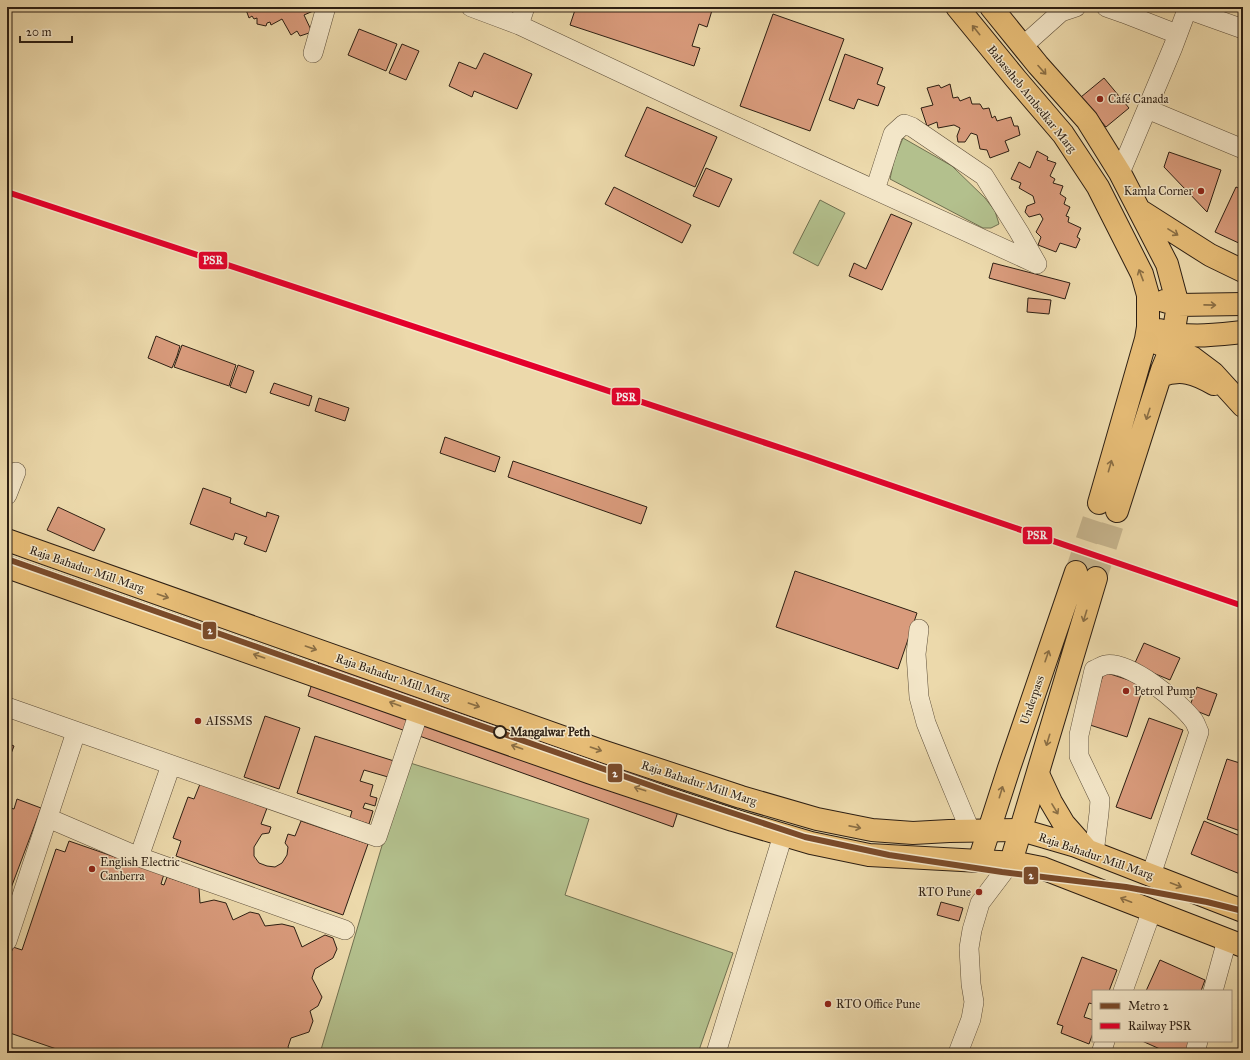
<svg xmlns="http://www.w3.org/2000/svg" width="1250" height="1060" viewBox="0 0 1250 1060" font-family="'IM FELL Great Primer',serif">
<style>
.green{fill:#b3c08d;stroke:#707050}
.building{fill:#d99b7c;stroke:#2d1f13}
.lines{fill:none;stroke-linecap:round;stroke-linejoin:round}
.major-tunnel{stroke:#c6b48d;stroke-width:22;stroke-dasharray:22 11;stroke-linecap:butt}
.minor-casing{stroke:#5d4e39;stroke-width:20}
.major-casing{stroke:#2d1f13;stroke-width:24}
.highway-casing{stroke:#2d1f13;stroke-width:24}
.minor{stroke:#f3e6c8;stroke-width:19}
.major{stroke:#e6bc76;stroke-width:22}
.highway{stroke:#e6bc76;stroke-width:22}
.rail-1-casing{stroke:#f3e6c8;stroke-width:9}
.rail-1{stroke:#e4002b;stroke-width:6}
.metro-1-casing{stroke:#f3e6c8;stroke-width:9}
.metro-1{stroke:#7a4b2a;stroke-width:6}
.oneway{stroke:#8a6e44}
.poi-dot{fill:#8f2418;stroke:#f3e6c8;stroke-width:1.5}
.stop-dot{fill:#f3e6c8;stroke:#2d1f13;stroke-width:2}
.labels{text-anchor:middle;dominant-baseline:central;stroke-width:3;stroke-linejoin:round;paint-order:stroke}
.street-label{font-size:12px;fill:#2d1f13;stroke:#f3e6c8}
.poi-label{font-size:12px;fill:#2d1f13;stroke:#f3e6c8;text-anchor:start}
.stop-label{font-size:12px;font-weight:bold;fill:#2d1f13;stroke:#f3e6c8;text-anchor:start}
.line-badge{stroke:#f3e6c8;stroke-width:1.5}
.badge-label{font-size:11px;text-anchor:middle;font-weight:bold;fill:#fff}
</style>
<rect width="100%" height="100%" fill="#ecd9ab"/>
<filter id="stains"><feTurbulence type="fractalNoise" baseFrequency=".005" numOctaves="4"/><feColorMatrix values="0 0 0 0 .2 0 0 0 0 .09 0 0 0 0 .02 0 0 0 .5 -.17"/></filter>
<radialGradient id="worn" r=".72"><stop offset=".6" stop-color="#630" stop-opacity="0"/><stop offset="1" stop-color="#630" stop-opacity=".3"/></radialGradient>
<!-- green -->
<path class="green" d="M903,138L952,166L985,198L995,211L999,224L991,228H983L890,179L894,160Z
M820,200L845,213L818,266L793,253Z
M407,762L589,819L565,895L733,953L698,1053H320Z"/>
<!-- building -->
<path class="building" d="M245,7H319L320,8L304,15L312,32L300,36L297,31L291,35L282,19L271,25L270,22L267,23L266,26L257,24V18L254,19L252,16L249,18Z
M576,7L586,8V7H713L707,27L699,24L692,46L700,48L694,66L570,25Z
M773,14L844,39L810,131L740,106Z
M359,29L397,44L386,71L348,55Z
M402,44L419,51L406,80L389,73Z
M484,53L532,74L517,109L474,91L472,97L449,86L459,62L476,69Z
M845,54L883,68L877,84L885,87L878,106L858,99L854,109L829,100Z
M1104,78L1129,108L1106,127L1081,97Z
M950,84L953,98L958,97L960,101L970,97L972,104H980L983,109L989,108L992,118L995,116L997,121L1011,117L1014,126H1018L1020,135L1005,141L1009,151L990,158L987,150L980,149L977,135L971,133L965,142H958L957,136L960,128L954,125L938,128L937,122L927,126L921,108L933,105L927,88L939,85L941,88Z
M647,107L717,137L695,187L625,156Z
M1037,151L1048,157L1047,160L1056,163L1050,176L1055,179L1053,183L1063,186L1060,194L1066,198L1064,204L1070,207L1066,216L1069,217L1068,222L1081,228L1077,237L1080,239L1076,248L1060,243L1056,252L1038,245L1041,237L1036,232L1043,219L1040,214L1029,217L1025,212L1027,206L1035,203L1033,196L1019,188L1021,183L1011,179L1019,162L1030,168Z
M1169,152L1221,170L1207,212L1164,167Z
M706,168L732,179L719,207L693,196Z
M614,187L691,225L682,243L605,204Z
M1236,187L1243,190V245L1215,232Z
M891,214L912,223L882,290L849,276L854,263L866,269Z
M993,263L1070,283L1065,299L989,278Z
M1028,298L1051,300L1049,314L1027,312Z
M156,336L180,346L177,356L172,368L148,358Z
M182,345L236,365L229,386L174,367Z
M238,365L254,371L246,393L230,387Z
M274,383L312,396L309,406L270,393Z
M319,398L349,408L345,421L315,411Z
M445,437L500,457L495,472L440,453Z
M513,461L647,507L641,524L508,477Z
M203,488L231,498L230,503L266,517L267,512L279,516L266,552L244,544L247,537L235,533L233,540L190,524Z
M58,507L105,529L94,551L47,530Z
M795,571L917,613L898,669L776,627Z
M1144,643L1180,658L1170,680L1134,665Z
M324,646L689,777L673,827L308,696Z
M1104,672L1144,685L1127,737L1087,724Z
M1197,687L1217,694L1209,716L1189,708Z
M265,716L300,728L279,789L244,777Z
M1149,718L1183,730L1151,819L1116,807Z
M315,736L394,761L388,777L364,770L360,781L373,785L370,796L377,798L375,806L365,803L363,808L373,811L369,824L350,818L352,811L297,793Z
M7,743L14,746L7,764Z
M1227,759L1243,764V832L1207,819Z
M200,784L267,808L261,824L271,827L269,833L262,834L254,847V856L259,863L267,866L275,867L282,863L287,855L288,847L285,843L288,834L295,836L301,821L368,844L343,915L176,856L181,841L173,838L188,797L194,799Z
M17,799L41,808L11,888L7,886V807L14,809Z
M1204,821L1243,837V867L1240,874L1191,854Z
M69,841L164,874L161,884L164,885L167,877L199,888L200,903L214,900L226,903L233,920L250,912L259,914L265,926L282,924L294,927L302,947L325,935L333,938L337,949L333,958L315,969L312,978L322,997L318,1006L310,1011L313,1021L309,1032L291,1038L288,1047L291,1053H68L7,1032V981L9,973H7V965L13,947L22,950L56,849L65,852Z
M941,902L963,908L959,921L937,915Z
M1082,957L1117,970L1109,991H1093V1004L1089,1003L1084,1017L1093,1020V1033L1089,1044L1061,1033L1063,1026L1057,1024Z
M1160,960L1205,980L1201,991H1146Z
M1142,1041H1191L1187,1053H1169Z"/>
<g class="lines">
<!-- major-tunnel -->
<path class="major-tunnel" d="M1076,572L1099,503
M1096,578L1117,511"/>
<!-- minor casing -->
<g class="minor-casing">
<path id="minor" d="M471,7L519,25L700,110L1037,264
M1106,7L1123,13L1177,34
M1187,9L1243,29
M519,25L525,7
M1023,46L1061,12L1076,7
M313,53L326,7
M1147,109L1243,149
M1120,173L1173,47L1188,7
M875,190L893,134L904,124L912,127L984,176L1019,232L1037,264
M7,495L16,472
M919,629L916,654L919,697L926,723L940,758L970,830
M7,707L377,837L419,712
M48,818L139,857L345,930
M1094,853L1099,813L1100,800L1079,756V735L1094,670C1097,669 1101,666 1105,665C1129,660 1180,702 1194,721C1196,724 1197,728 1199,732L1151,875
M139,857L171,765
M7,941L76,732
M1123,991L1152,910
M1213,991L1227,940
M716,1053L783,835
M958,1053L971,1019L974,1002L971,984L969,948L972,930L980,903L1011,862
M1101,1053L1105,1041
M1195,1053L1198,1041"/>
</g>
<!-- major casing -->
<g class="major-casing">
<path id="major" d="M957,7L1016,79L1063,134L1098,187L1142,274L1148,295V327L1146,339L1099,503
M991,7L1038,65L1087,120L1120,173L1167,264L1178,305L1171,348L1162,370L1117,511
M1141,211L1210,255L1243,271
M1164,301L1178,305L1243,304
M1159,330C1187,339 1214,335 1243,332
M1157,343L1193,358L1213,373L1243,406
M1160,376C1181,368 1195,373 1214,384
M979,861L1009,768L1076,572
M1011,862L1096,578"/>
</g>
<!-- highway casing -->
<g class="highway-casing">
<path id="highway" d="M7,540L599,750L741,797L817,819L872,830L913,833L949,831L1021,830L1076,846L1243,911
M7,567L591,773L733,820L811,843L869,855L1017,863L1042,868L1243,946
M1038,774L1051,802L1064,824L1087,850"/>
</g>
<!-- minor -->
<use href="#minor" class="minor"/>
<!-- major -->
<use href="#major" class="major"/>
<!-- highway -->
<use href="#highway" class="highway"/>
<!-- rail-1 casing -->
<g class="rail-1-casing">
<path id="rail-1" d="M7,192L808,457L1243,606"/>
</g>
<!-- rail-1 -->
<use href="#rail-1" class="rail-1"/>
<!-- metro-1 casing -->
<g class="metro-1-casing">
<path id="metro-1" d="M7,559L669,792L805,837L889,855L1002,872L1126,887L1207,902L1243,911"/>
</g>
<!-- metro-1 -->
<use href="#metro-1" class="metro-1"/>
</g>
<!-- one-way arrows -->
<defs><path id="oneway-shaft" d="M-6 0H5M1.5-3L5.5 0L1.5 3" fill="none" stroke-width="1.6" stroke-linecap="round" stroke-linejoin="round"/></defs>
<g class="oneway">
<use href="#oneway-shaft" transform="translate(976 30) rotate(-129)"/>
<use href="#oneway-shaft" transform="translate(1042 70) rotate(48)"/>
<use href="#oneway-shaft" transform="translate(1173 232) rotate(32)"/>
<use href="#oneway-shaft" transform="translate(1141 275) rotate(-111)"/>
<use href="#oneway-shaft" transform="translate(1210 305) rotate(1)"/>
<use href="#oneway-shaft" transform="translate(1148 414) rotate(108)"/>
<use href="#oneway-shaft" transform="translate(1110 466) rotate(-74)"/>
<use href="#oneway-shaft" transform="translate(163 596) rotate(19)"/>
<use href="#oneway-shaft" transform="translate(1085 616) rotate(107)"/>
<use href="#oneway-shaft" transform="translate(311 648) rotate(19)"/>
<use href="#oneway-shaft" transform="translate(259 656) rotate(-161)"/>
<use href="#oneway-shaft" transform="translate(1047 656) rotate(-71)"/>
<use href="#oneway-shaft" transform="translate(395 704) rotate(-160)"/>
<use href="#oneway-shaft" transform="translate(474 705) rotate(19)"/>
<use href="#oneway-shaft" transform="translate(1048 740) rotate(107)"/>
<use href="#oneway-shaft" transform="translate(517 747) rotate(-161)"/>
<use href="#oneway-shaft" transform="translate(596 749) rotate(19)"/>
<use href="#oneway-shaft" transform="translate(640 789) rotate(-162)"/>
<use href="#oneway-shaft" transform="translate(1001 792) rotate(-73)"/>
<use href="#oneway-shaft" transform="translate(1055 809) rotate(59)"/>
<use href="#oneway-shaft" transform="translate(855 827) rotate(11)"/>
<use href="#oneway-shaft" transform="translate(1176 885) rotate(21)"/>
<use href="#oneway-shaft" transform="translate(1126 900) rotate(-159)"/>
</g>
<!-- markers -->
<g class="poi-dot">
<circle cx="1100" cy="99" r="4"/>
<circle cx="1201" cy="191" r="4"/>
<circle cx="1126" cy="691" r="4"/>
<circle cx="198" cy="721" r="4"/>
<circle cx="92" cy="869" r="4"/>
<circle cx="979" cy="892" r="4"/>
<circle cx="828" cy="1004" r="4"/>
</g>
<circle class="stop-dot" cx="500" cy="732" r="6"/>
<g class="labels">
<!-- street labels -->
<g class="street-label">
<text transform="translate(1032 99) rotate(51)">Babasaheb Ambedkar Marg</text>
<text transform="translate(87 569) rotate(19)">Raja Bahadur Mill Marg</text>
<text transform="translate(393 677) rotate(19)">Raja Bahadur Mill Marg</text>
<text transform="translate(1032 700) rotate(-71)">Underpass</text>
<text transform="translate(699 783) rotate(18)">Raja Bahadur Mill Marg</text>
<text transform="translate(1096 856) rotate(19)">Raja Bahadur Mill Marg</text>
</g>
<!-- poi labels -->
<g class="poi-label">
<text x="1108" y="99">Café Canada</text>
<text x="1193" y="191" text-anchor="end">Kamla Corner</text>
<text x="1134" y="691">Petrol Pump</text>
<text x="206" y="721">AISSMS</text>
<text x="100" y="862">English Electric<tspan x="100" dy="14">Canberra</tspan></text>
<text x="971" y="892" text-anchor="end">RTO Pune</text>
<text x="836" y="1004">RTO Office Pune</text>
</g>
<!-- stop labels -->
<g class="stop-label">
<text x="510" y="732">Mangalwar Peth</text>
</g>
</g>
<g class="line-badge">
<rect x="198" y="251" width="30" height="19" rx="4" fill="#e4002b"/>
<rect x="611" y="387" width="30" height="19" rx="4" fill="#e4002b"/>
<rect x="1022" y="526" width="31" height="19" rx="4" fill="#e4002b"/>
<rect x="202" y="621" width="15" height="19" rx="4" fill="#7a4b2a"/>
<rect x="607" y="763" width="16" height="20" rx="4" fill="#7a4b2a"/>
<rect x="1023" y="866" width="16" height="19" rx="4" fill="#7a4b2a"/>
</g>
<g class="badge-label">
<text x="213" y="264">PSR</text>
<text x="626" y="401">PSR</text>
<text x="1037" y="539">PSR</text>
<text x="210" y="634">2</text>
<text x="615" y="777">2</text>
<text x="1031" y="879">2</text>
</g>
<!-- margin -->
<rect width="1250" height="1060" fill="none" stroke="#ecd9ab" stroke-width="24"/>
<rect x="8" y="8" width="1234" height="1044" fill="none" stroke="#2d1f13" stroke-width="2"/>
<rect x="12" y="12" width="1226" height="1036" fill="none" stroke="#2d1f13"/>
<!-- legend -->
<rect x="1092" y="990" width="140" height="52" fill="#f3e6c8" stroke="#a49680"/>
<rect x="1100" y="1003" width="20" height="6" fill="#7a4b2a" stroke="#a49680"/>
<text x="1128" y="1010" font-size="12" fill="#2d1f13">Metro 2</text>
<rect x="1100" y="1023" width="20" height="6" fill="#e4002b" stroke="#a49680"/>
<text x="1128" y="1030" font-size="12" fill="#2d1f13">Railway PSR</text>
<!-- scale -->
<path d="M20 36v6h52v-6" fill="none" stroke="#2d1f13" stroke-width="2"/>
<text x="26" y="36" font-size="12" fill="#2d1f13" stroke="#f3e6c8" stroke-width="3" paint-order="stroke">20 m</text>
<rect width="100%" height="100%" filter="url(#stains)"/>
<rect width="100%" height="100%" fill="url(#worn)"/>
</svg>
